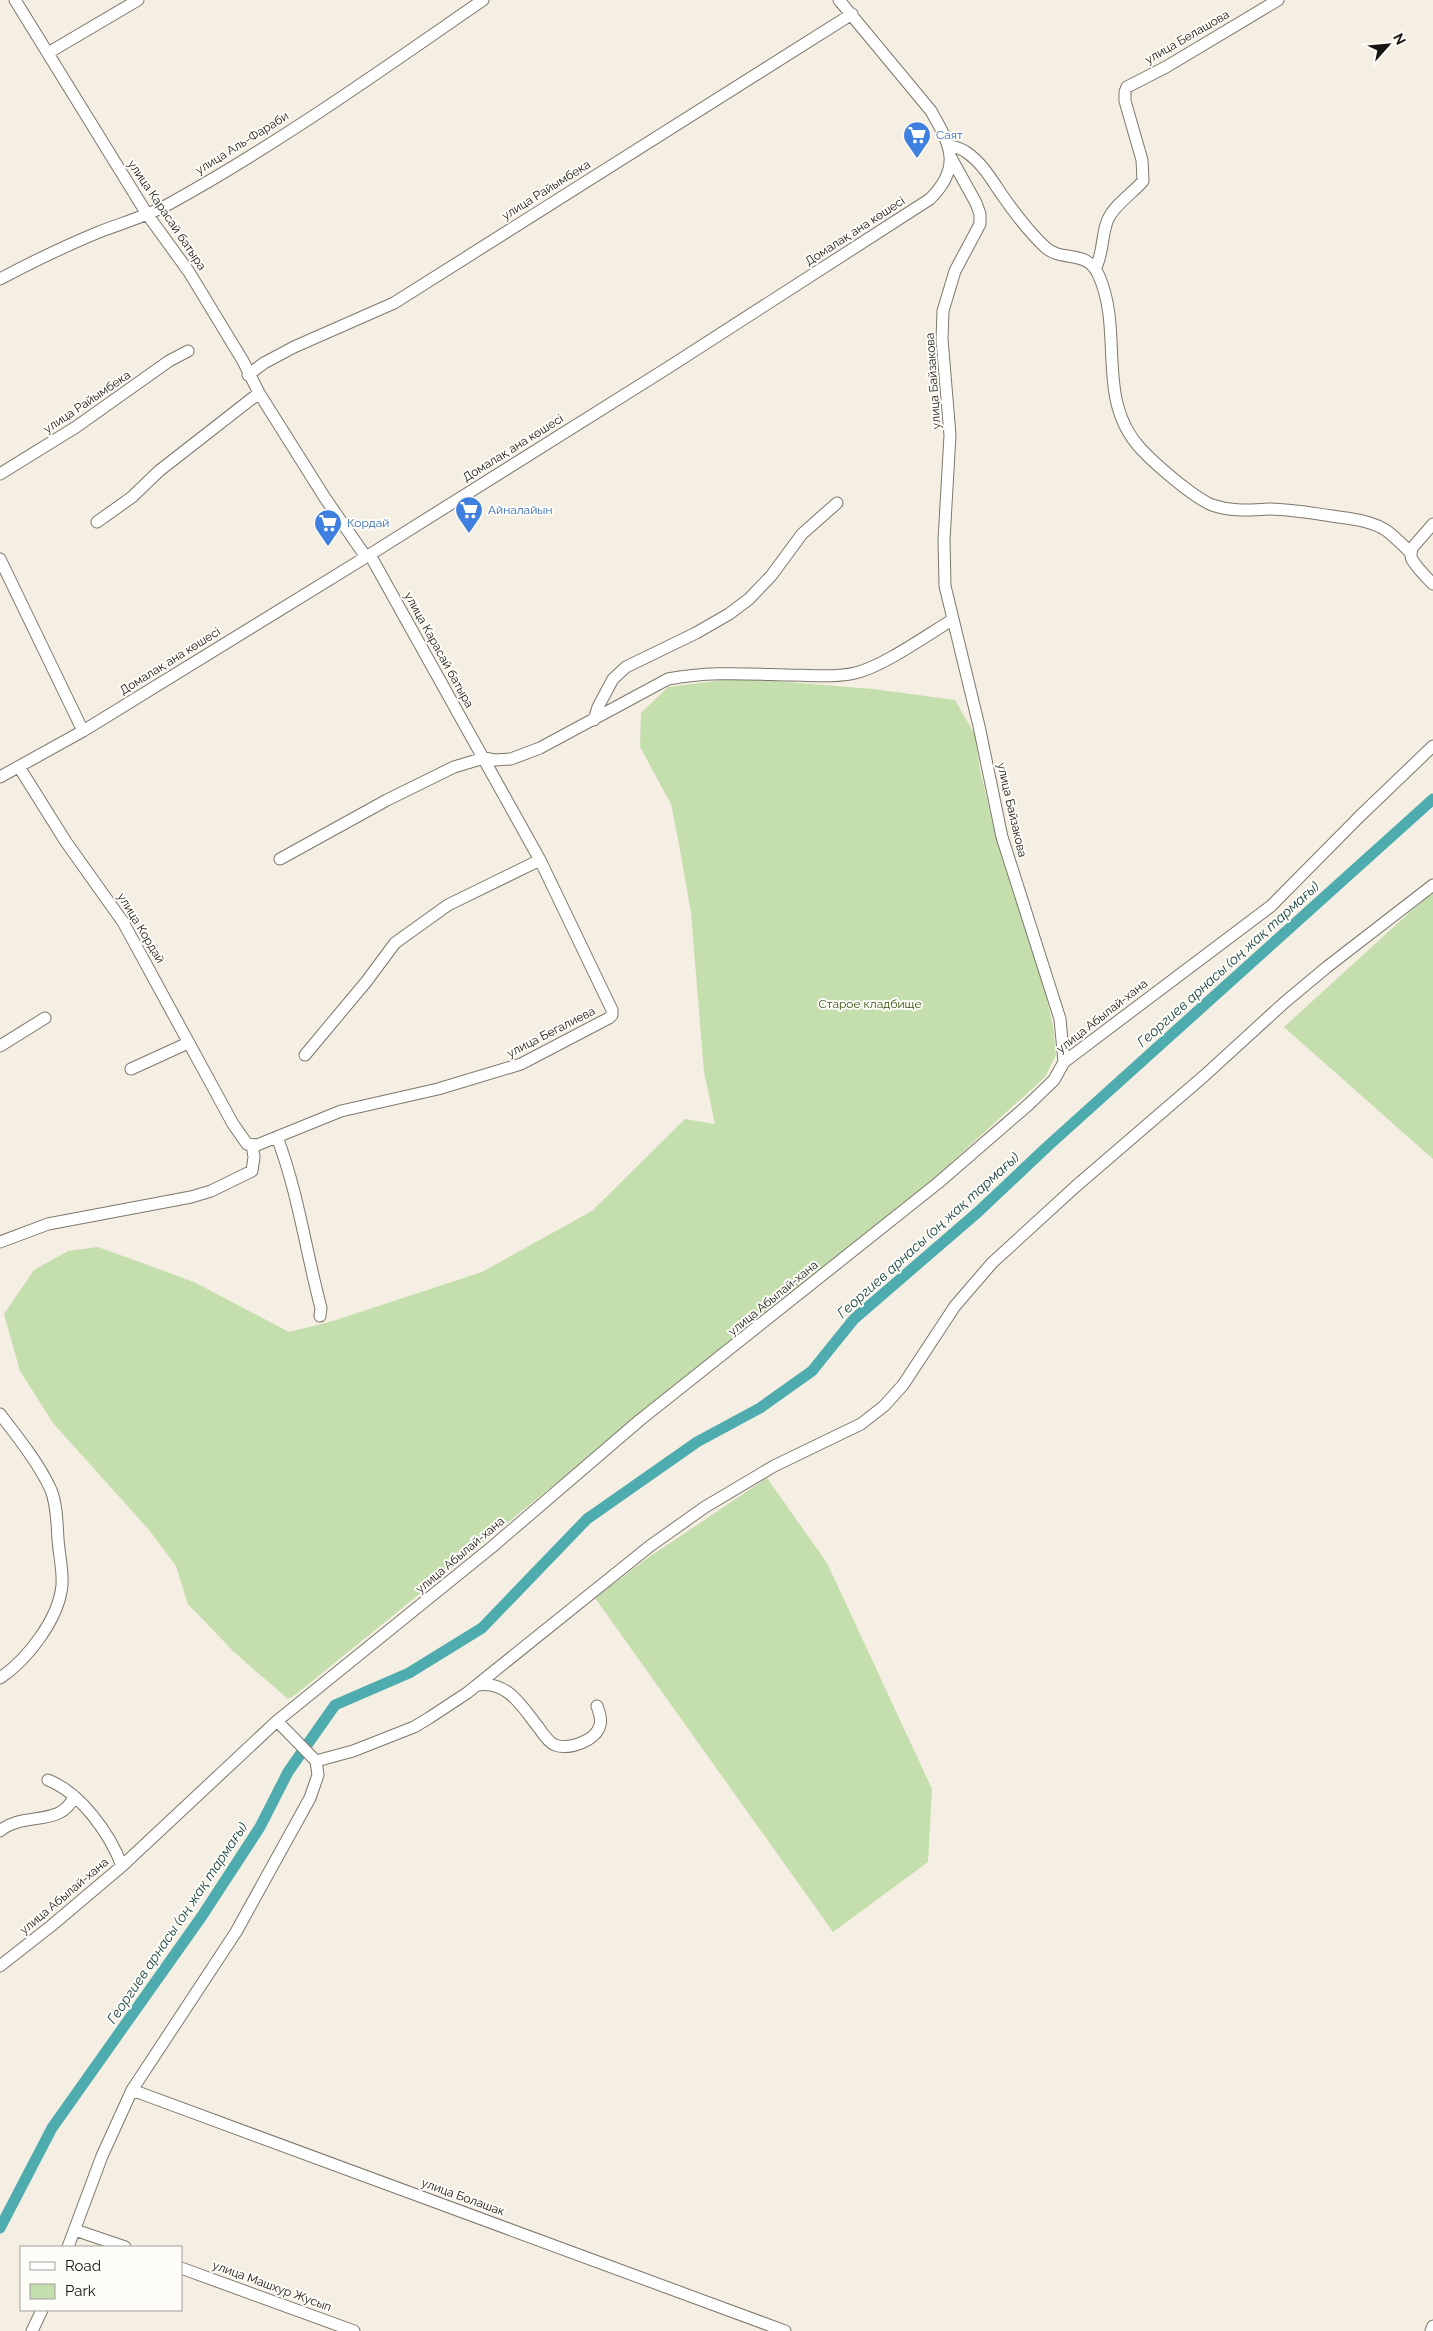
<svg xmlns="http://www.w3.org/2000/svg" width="1433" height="2331" viewBox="0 0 1433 2331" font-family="Raleway,sans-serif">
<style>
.green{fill:#c4dead}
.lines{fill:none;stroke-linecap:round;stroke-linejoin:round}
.canal{stroke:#4facae;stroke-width:11}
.minor-casing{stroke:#7d776c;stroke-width:13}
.minor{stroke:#fff;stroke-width:11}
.labels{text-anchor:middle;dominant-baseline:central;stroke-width:4;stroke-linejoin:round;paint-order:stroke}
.street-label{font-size:12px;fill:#171511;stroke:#fefcf7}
.shop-label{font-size:12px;fill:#366cbe;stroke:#fefcf7;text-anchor:start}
.park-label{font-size:12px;fill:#365214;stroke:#fefcf7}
.water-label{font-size:14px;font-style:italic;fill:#143f40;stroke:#fefcf7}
</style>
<rect width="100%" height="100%" fill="#f5eee2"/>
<!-- green -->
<path class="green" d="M738,678L873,689L955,700L975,735L980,770L994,829L1042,979L1053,1025L1056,1055L1045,1077L920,1191L798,1287L295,1695L288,1699L234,1652L188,1604L176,1566L149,1530L53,1423L20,1371L4,1314L34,1270L68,1251L98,1247L194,1282L289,1332L333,1321L482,1272L592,1211L685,1119L715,1124L704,1072L691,913L678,839L671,804L640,747L641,713L668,687Z
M1433,891V1159L1284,1027Z
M767,1478L827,1563L932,1789L928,1862L833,1932L595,1598L649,1557Z"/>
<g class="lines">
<!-- canal -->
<path class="canal" d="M0,2228L52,2128L202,1916L260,1827L288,1772L335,1705L409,1673L482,1628L587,1519L697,1442L760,1408L812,1371L854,1319L978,1212L1049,1145L1433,799"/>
<!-- minor casing -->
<g class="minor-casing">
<path id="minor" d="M15,0L147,214L189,272L243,361L259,393L325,498L366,557
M48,53L138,0
M948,145C954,147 961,148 966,152C981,162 990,177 1000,192C1013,211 1028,231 1045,247C1062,263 1087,248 1099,276C1124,333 1095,400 1141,449C1156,465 1193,497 1212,505C1233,512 1248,510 1268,509C1289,509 1311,513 1332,516C1350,519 1371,520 1387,531C1391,534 1409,550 1411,554C1411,557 1411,559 1413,561C1418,569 1426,577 1433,584
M950,156L976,203L980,214V224L955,271L943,311L942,339L950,435L944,540L945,586L979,726L1002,837L1060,1019L1064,1062
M1095,269C1104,253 1101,235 1108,219C1115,204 1132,194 1143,181L1142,160L1125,101V92L1127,87L1166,67L1278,0
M0,279C32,262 65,246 99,232C122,223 147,216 169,204C278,144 380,71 483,0
M248,375L264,363L294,347L394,303L852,14
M0,474L76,427L169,361L188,351
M97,522L132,497L159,471L259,393
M1411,554L1412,548L1433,524
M0,559L83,731
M594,720L598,707L613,679L626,667L696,633L729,614L749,599L771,576L802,534L837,503
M19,767L66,842L123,922L233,1124L247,1144L257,1145L341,1111L438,1089L521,1064L609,1018L612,1015V1010L540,860L370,555
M0,777L83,731L366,557L669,367L930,199C962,167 951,146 931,111L839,0
M280,859L387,800L454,767L484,758L495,760L511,759L540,748L668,679C709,671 749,674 790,675C812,675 834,678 855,673C882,667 927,635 952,620
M0,1046L45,1018
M305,1055L366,982L395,943L448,905L540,860
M131,1069L188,1043
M277,1137C298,1192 306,1252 321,1308L320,1316
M0,1242L48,1224L191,1197L211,1191L252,1171L254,1157L252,1145
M0,1414C17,1436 40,1465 51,1490C57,1505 57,1524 58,1539C59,1554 63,1570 62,1585C59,1619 27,1660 0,1678
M477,1685C508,1680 522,1707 539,1728C543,1734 548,1742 555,1745C569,1750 596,1741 600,1725C602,1718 599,1712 597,1706
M316,1761L353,1751L414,1727L429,1718L467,1693L650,1546L705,1507L774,1466L861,1424L884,1406L903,1385L955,1306L992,1263L1075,1187L1204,1076L1285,1002L1327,967L1433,885
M48,1780C81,1793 110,1834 122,1866
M0,1831C22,1811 62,1828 74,1796
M0,1966L51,1926L122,1866L277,1721L492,1547L640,1420L938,1183L1028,1105L1054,1080L1064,1062L1271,906L1360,816L1433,746
M132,2090L785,2331
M75,2230L125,2247
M68,2247L102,2156L132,2090L236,1932L310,1798L318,1775L316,1761L277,1721
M181,2268L354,2331
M32,2331L42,2310
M1431,2331L1433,2326"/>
</g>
<!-- minor -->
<use href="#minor" class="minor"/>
</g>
<!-- icons -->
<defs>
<g id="supermarket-pin" transform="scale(1.4375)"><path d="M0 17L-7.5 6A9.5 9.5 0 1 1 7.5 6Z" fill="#3f7fe0" stroke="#fefcf7"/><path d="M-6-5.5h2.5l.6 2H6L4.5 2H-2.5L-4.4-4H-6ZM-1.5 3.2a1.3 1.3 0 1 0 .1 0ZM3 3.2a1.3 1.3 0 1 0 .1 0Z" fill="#fff"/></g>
</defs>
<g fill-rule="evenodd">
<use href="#supermarket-pin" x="917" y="135"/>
<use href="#supermarket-pin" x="469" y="510"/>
<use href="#supermarket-pin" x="328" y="523"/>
</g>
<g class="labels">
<!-- street labels -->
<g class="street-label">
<text transform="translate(1187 37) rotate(-30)">улица Белашова</text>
<text transform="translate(242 143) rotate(-32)">улица Аль-Фараби</text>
<text transform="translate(546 190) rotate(-32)">улица Райымбека</text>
<text transform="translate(167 215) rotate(56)">улица Карасай батыра</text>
<text transform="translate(855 231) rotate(-33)">Домалақ ана көшесі</text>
<text transform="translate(933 381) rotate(-94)">улица Байзакова</text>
<text transform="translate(87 402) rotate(-34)">улица Райымбека</text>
<text transform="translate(513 448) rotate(-32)">Домалақ ана көшесі</text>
<text transform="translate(439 650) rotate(61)">улица Карасай батыра</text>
<text transform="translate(170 661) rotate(-32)">Домалақ ана көшесі</text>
<text transform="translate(1012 810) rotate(77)">улица Байзакова</text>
<text transform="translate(141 928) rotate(59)">улица Кордай</text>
<text transform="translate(1102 1016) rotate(-38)">улица Абылай-хана</text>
<text transform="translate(551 1032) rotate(-27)">улица Бегалиева</text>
<text transform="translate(773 1298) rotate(-39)">улица Абылай-хана</text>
<text transform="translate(460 1555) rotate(-40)">улица Абылай-хана</text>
<text transform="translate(64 1896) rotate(-40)">улица Абылай-хана</text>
<text transform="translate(463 2197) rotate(20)">улица Болашак</text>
<text transform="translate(272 2286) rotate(20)">улица Машхур Жусып</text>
</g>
<!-- shop labels -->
<g class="shop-label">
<text x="936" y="135">Саят</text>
<text x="488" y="510">Айналайын</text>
<text x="347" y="523">Кордай</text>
</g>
<!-- park labels -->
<g class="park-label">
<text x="870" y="1004">Старое кладбище</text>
</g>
<!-- water labels -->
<g class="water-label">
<text transform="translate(1228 964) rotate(-42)">Георгиев арнасы (оң жақ тармағы)</text>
<text transform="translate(928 1235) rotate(-42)">Георгиев арнасы (оң жақ тармағы)</text>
<text transform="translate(177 1923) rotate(-56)">Георгиев арнасы (оң жақ тармағы)</text>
</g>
</g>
<!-- legend -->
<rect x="20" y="2246" width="162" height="65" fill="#fefcf7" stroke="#a2a09b"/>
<rect x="30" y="2262" width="25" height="8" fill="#ffffff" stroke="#a2a09b"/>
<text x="65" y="2271" font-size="15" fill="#171511">Road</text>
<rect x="30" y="2284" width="25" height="15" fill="#c4dead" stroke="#a2a09b"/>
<text x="65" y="2296" font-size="15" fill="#171511">Park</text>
<!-- north arrow -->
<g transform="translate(1388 45) rotate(63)" stroke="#fefcf7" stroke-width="4" paint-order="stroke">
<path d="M0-4L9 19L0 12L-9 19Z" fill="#171511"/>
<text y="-8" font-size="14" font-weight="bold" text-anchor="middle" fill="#171511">N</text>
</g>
</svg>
